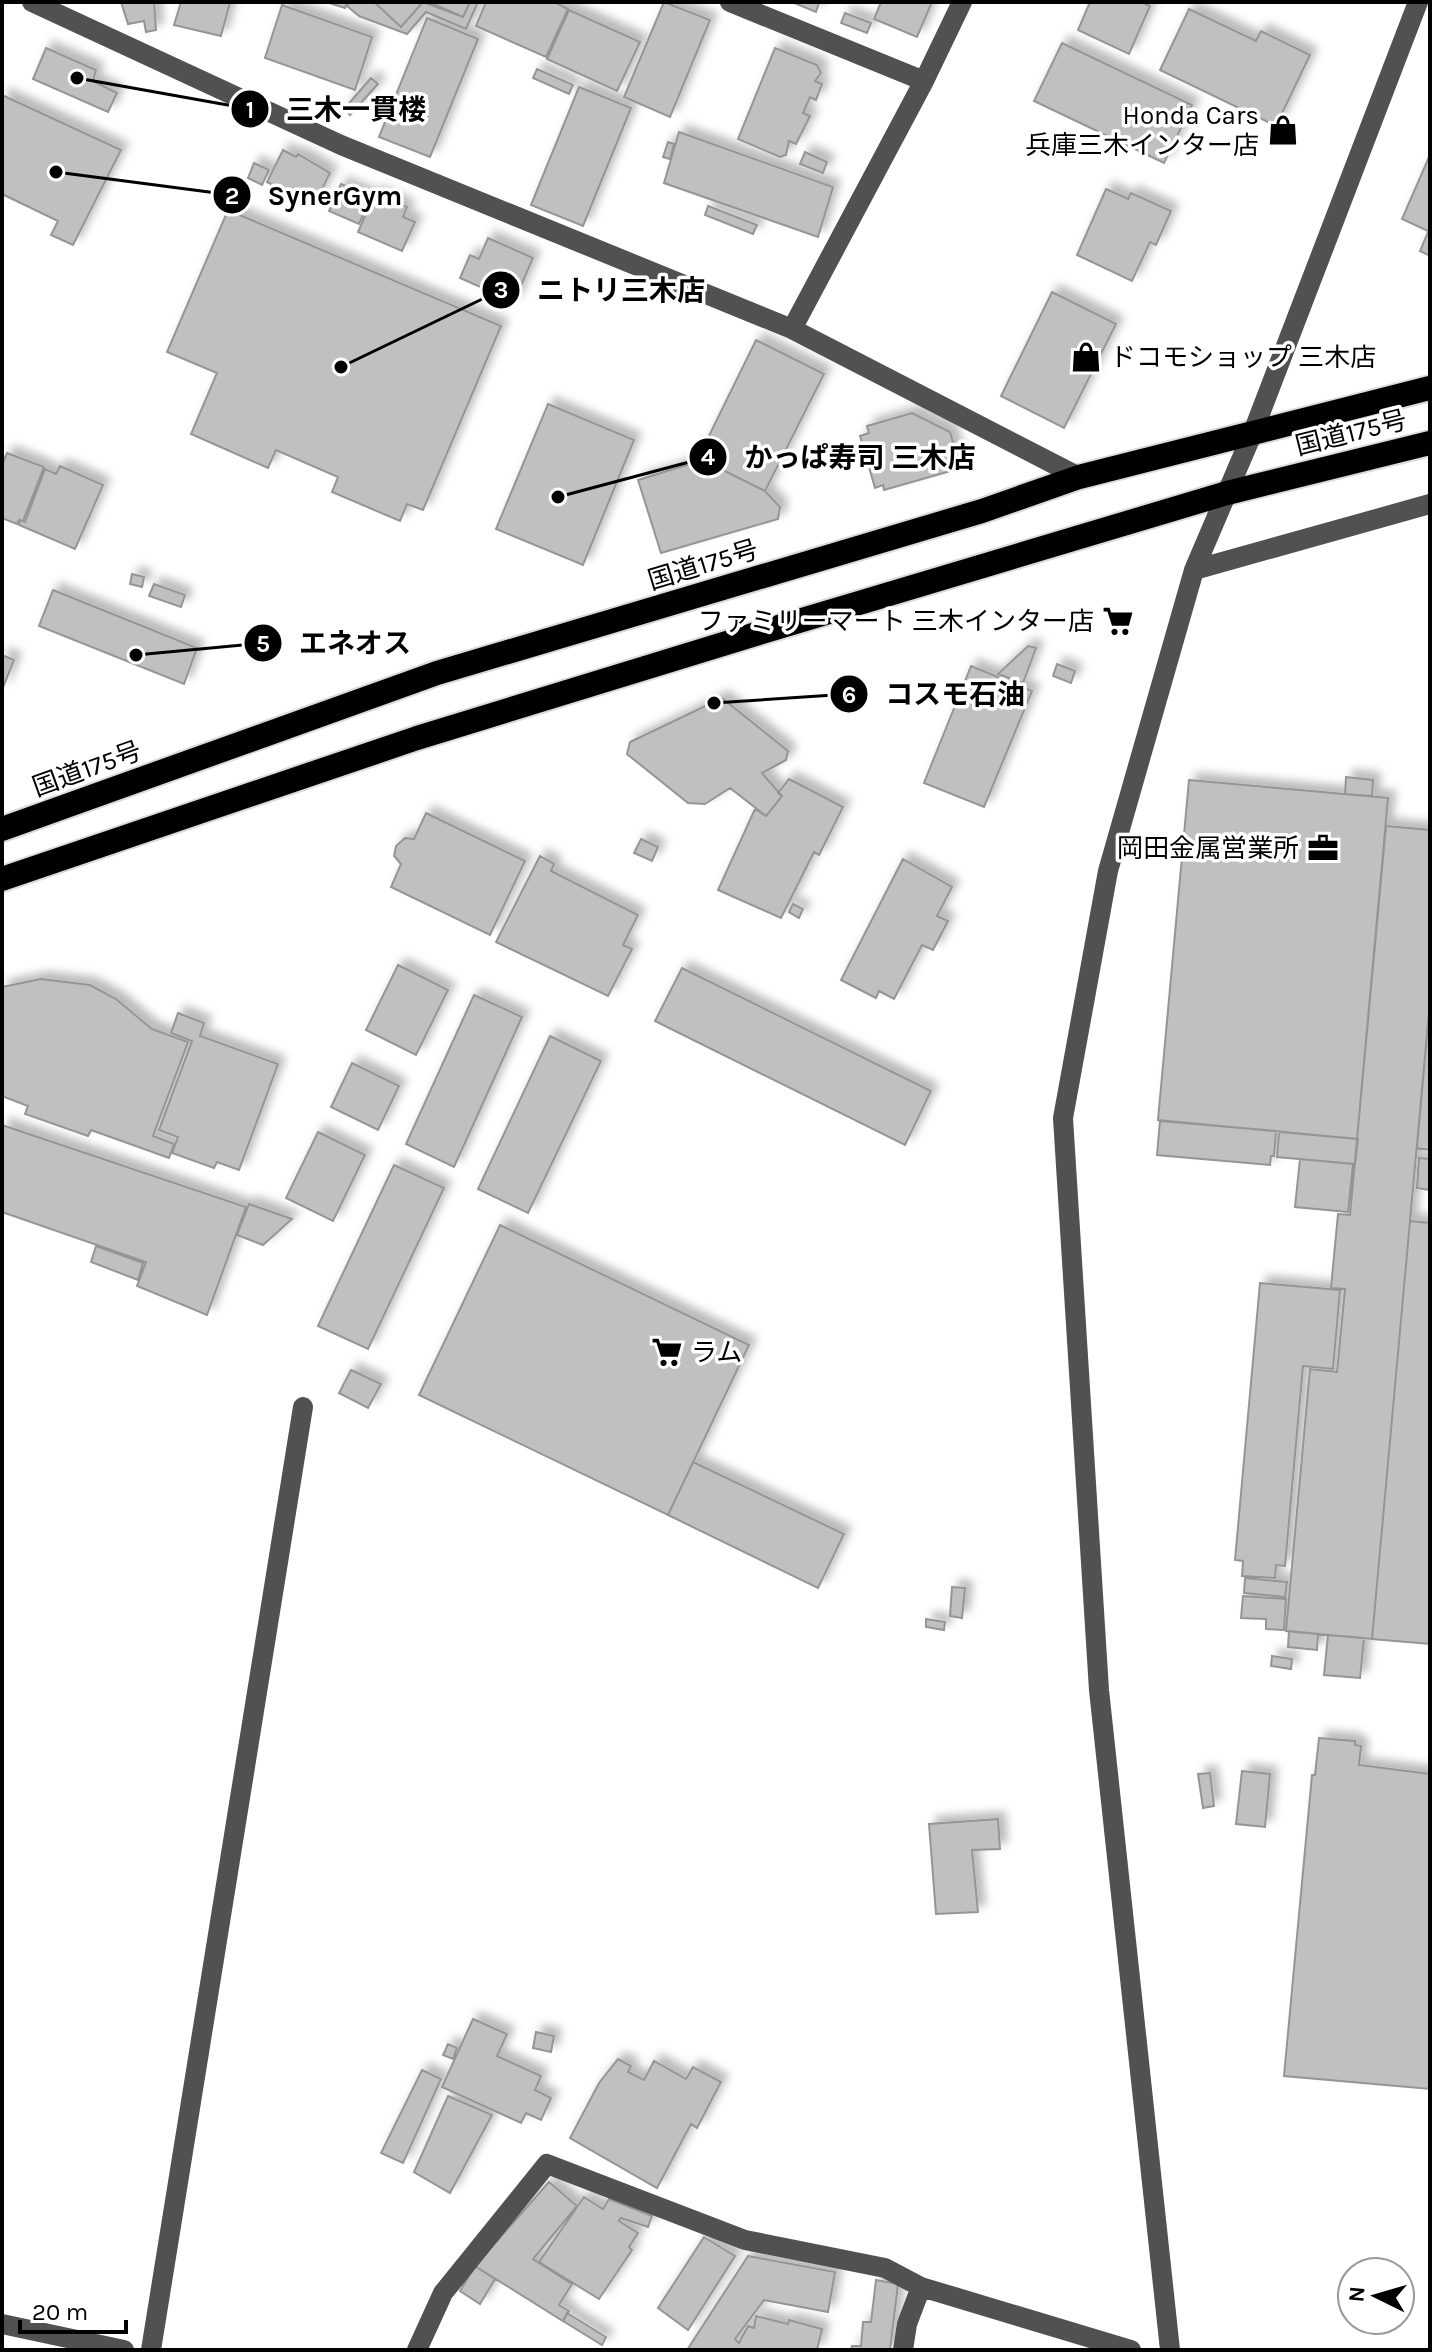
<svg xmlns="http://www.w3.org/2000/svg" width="1432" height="2352" viewBox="0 0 1432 2352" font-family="Karla,'Noto Sans JP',sans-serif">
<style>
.building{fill:#c0c0c0;stroke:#959595;stroke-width:2;filter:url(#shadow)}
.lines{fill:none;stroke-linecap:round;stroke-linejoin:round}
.highway-casing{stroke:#dbdbdb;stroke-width:28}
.minor{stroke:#515151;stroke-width:20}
.highway{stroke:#000;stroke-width:24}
.labels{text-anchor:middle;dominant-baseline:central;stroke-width:7;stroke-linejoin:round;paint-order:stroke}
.poi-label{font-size:26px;fill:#000;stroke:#fff;text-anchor:end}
.street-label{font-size:26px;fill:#000;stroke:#fff}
.leader{fill:none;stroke:#000;stroke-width:3}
.callout-dot{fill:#000;stroke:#fff;stroke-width:3}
.mark-label{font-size:24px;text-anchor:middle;font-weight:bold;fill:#fff}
.callout-label{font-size:28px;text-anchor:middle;font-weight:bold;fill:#000;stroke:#fff;stroke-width:7;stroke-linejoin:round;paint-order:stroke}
</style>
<defs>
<filter id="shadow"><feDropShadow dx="7" dy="-7" stdDeviation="4" flood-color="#0004"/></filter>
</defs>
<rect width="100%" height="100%" fill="#fff"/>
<!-- building -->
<path class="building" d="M121,2H154L156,30L146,32L144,21L128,24Z
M181,2H230L221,36L174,25Z
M326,2H347L345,8Z
M350,2H374L401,27L423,2L463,17L470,2H478L466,29L426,12L407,34L359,16L347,6Z
M374,2H423L401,27Z
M429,2H470L463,17Z
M486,2H554L568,9L546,57L476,26Z
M664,2L710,20L670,117L624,97Z
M792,2H818L819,3L816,12Z
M881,2H932L917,37L874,19Z
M1090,2H1141L1150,6L1129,54L1078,30Z
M282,5L372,37L355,90L265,58Z
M1189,9L1256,41L1261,31L1310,55L1276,126L1160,70Z
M569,10L640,42L617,91L547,59Z
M845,13L871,23L867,33L841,23Z
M427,18L478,39L430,157L379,137Z
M1062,43L1192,105L1164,163L1034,101Z
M46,48L96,70L93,81L117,93L108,112L33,79Z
M775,48L817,65L821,73L815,81L822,84L816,100L810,97L803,113L810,116L796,144L789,141L786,155L780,157L738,139Z
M537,69L573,85L569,94L533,78Z
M371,78L378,84L350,115L344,109Z
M579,87L631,108L583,226L531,205Z
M2,95L121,150L73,245L51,235L58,221L2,194Z
M679,132L833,187L818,237L664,183Z
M668,142L674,144L670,159L663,157Z
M283,150L296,157L298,154L330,173L313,207L267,182Z
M805,152L827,162L823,173L800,164Z
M1429,157L1430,158V232L1402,219Z
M254,163L269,170L262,185L248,178Z
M341,184L371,197L359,224L329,211Z
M1106,189L1128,199L1131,193L1171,211L1156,245L1150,242L1132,281L1077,255Z
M375,193L407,207L403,217L415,222L402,251L358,232Z
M708,206L757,225L753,234L705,215Z
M228,210L501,326L423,510L407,504L400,521L332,492L338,477L276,450L268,468L191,434L217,373L167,352Z
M1428,232L1430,233V256L1420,251Z
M488,238L533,258L514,302L460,278L470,255L479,259Z
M1052,292L1116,324L1064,428L1001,396Z
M756,340L824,374L765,491L698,458Z
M548,404L634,440L583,565L496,529Z
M912,413L950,432L961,468L884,490L883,485L875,488L860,436L869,433L867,426Z
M7,453L44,467L23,521L19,520L17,524L2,518V465Z
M703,460L765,491L780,507L778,519L661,553L638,480Z
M60,466L103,485L75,549L19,525L20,520L25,522L45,469L56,474Z
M132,574L144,577L142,587L130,584Z
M154,584L185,595L181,607L149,596Z
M53,590L197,648L184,684L39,626Z
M1028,646L1036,648L1023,683L998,674Z
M2,655L14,660L2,690Z
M1057,664L1075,671L1071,683L1053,676Z
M971,666L1032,691L984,807L924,783Z
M722,698L788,751L786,760L762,773L782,796L766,816L730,788L705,804L688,803L627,754L630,742Z
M1346,777L1373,780L1372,796L1345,794Z
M789,779L843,807L819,855L814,852L781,918L718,890L755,809L766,816L782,796L778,793Z
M1189,780L1388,798L1357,1139L1158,1120Z
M426,813L525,861L490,935L391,887L401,864L394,856L396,846L405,838L414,839Z
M1386,826L1430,830V1001L1372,1639L1286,1631L1310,1369L1337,1372L1345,1289L1331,1288L1338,1214L1350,1215Z
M641,839L658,847L652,861L634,853Z
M540,856L554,864L551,871L638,915L623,945L632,949L608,996L496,942Z
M903,859L952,887L937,916L948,921L933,950L922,945L894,999L879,991L876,998L841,980Z
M793,904L803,909L799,918L789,912Z
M398,965L448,990L416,1055L366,1030Z
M682,968L931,1091L905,1145L655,1021Z
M41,979L90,985L116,999L152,1029L188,1042L153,1136L174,1144L169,1158L91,1130L88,1136L25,1114L28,1106L2,1096V987Z
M474,995L522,1017L454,1167L406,1144Z
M1430,1001V1150L1417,1148Z
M178,1013L204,1023L200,1036L278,1064L239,1170L217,1162L214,1168L172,1153L178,1137L159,1130L192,1041L171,1033Z
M550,1036L601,1061L528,1213L478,1189Z
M352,1063L399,1086L378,1130L331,1107Z
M1160,1121L1276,1131L1274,1156H1271L1270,1165L1157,1155Z
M2,1125L246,1207L207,1315L137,1286L146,1262L2,1212Z
M318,1132L365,1155L333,1221L286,1198Z
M1279,1132L1358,1139L1355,1164L1277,1157Z
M1419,1158L1430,1159V1190L1417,1188Z
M1300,1159L1353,1164L1348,1212L1295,1207Z
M394,1165L444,1188L368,1349L318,1326Z
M249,1204L292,1219L263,1245L237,1235Z
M1410,1221L1430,1223V1644L1372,1639Z
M500,1225L749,1345L668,1515L419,1395Z
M96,1246L143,1263L138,1280L91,1262Z
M1260,1283L1340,1290L1333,1369L1303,1366L1285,1566L1276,1565L1275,1578L1242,1576L1243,1561L1235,1560Z
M351,1370L381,1384L368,1408L339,1393Z
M693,1462L844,1534L818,1588L668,1515Z
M1245,1578L1287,1582L1285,1597L1244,1593Z
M952,1587L965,1588L962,1618L950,1616Z
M1243,1596L1286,1599L1284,1630L1266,1629V1619L1241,1618Z
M926,1619L945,1622L944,1630L926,1627Z
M1289,1631L1318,1634L1317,1650L1288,1647Z
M1328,1635L1364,1638L1360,1678L1324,1675Z
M1272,1656L1292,1659L1291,1669L1271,1666Z
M1319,1738L1355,1741V1745L1361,1746L1359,1765L1430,1774V2089L1284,2076L1312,1775H1315Z
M1242,1771L1270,1774L1265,1827L1236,1824Z
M1210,1773L1214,1806L1203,1808L1198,1774Z
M998,1819L1000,1849L972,1850L978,1912L936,1914L929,1824Z
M473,2019L507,2034L497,2056L541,2076L535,2090L551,2098L541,2120L526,2113L521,2123L442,2087Z
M536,2032L554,2036L551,2052L533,2048Z
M448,2044L457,2048L453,2059L443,2055Z
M618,2059L631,2066L628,2072L644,2080L654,2061L686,2079L693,2067L721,2082L697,2128L691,2124L657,2188L570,2138L599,2083Z
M422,2070L441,2079L403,2163L381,2153Z
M448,2096L492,2115L450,2193L414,2172Z
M549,2182L577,2206L533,2259L572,2284L559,2305L569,2311L563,2321L475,2266Z
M584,2197L603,2209L609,2199L652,2216L648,2227L621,2218L619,2221L638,2233L629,2247L632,2250L599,2299L539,2262Z
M704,2237L735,2256L688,2330L658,2308Z
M748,2256L835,2272L828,2312L764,2300L735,2339L739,2343L748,2326L754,2328L756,2316L788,2324L789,2320L822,2329L817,2350H687Z
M475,2266L495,2279L480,2304L460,2291Z
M876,2280L898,2284L890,2350H851L852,2346H861L863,2322H871Z
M567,2313L606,2337L602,2345L563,2321Z"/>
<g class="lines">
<!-- highway casing -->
<g class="highway-casing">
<path id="highway" d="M2,829L437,673L982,511L1079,477L1430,388
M2,879L417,738L772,629L1227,493L1430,443"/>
</g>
<!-- minor -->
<path class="minor" d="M32,2L341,145L792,329L1079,477
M730,2L924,81
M792,329L924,81L962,2
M1194,570L1430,504
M2,2324L124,2350
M151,2350L303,1407
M417,2350L443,2293L547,2164L745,2240L885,2268L921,2287L1131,2350
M903,2350L907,2324L921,2287
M1170,2350L1099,1690L1063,1118L1108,871L1194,570L1253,432L1418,2"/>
<!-- highway -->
<use href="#highway" class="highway"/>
</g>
<!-- icons -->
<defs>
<g id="shop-bare" transform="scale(2.4)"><path d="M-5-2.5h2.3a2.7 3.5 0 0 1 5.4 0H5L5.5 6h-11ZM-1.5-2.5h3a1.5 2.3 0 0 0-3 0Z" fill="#000" stroke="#fff" stroke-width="2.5" paint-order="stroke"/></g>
<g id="supermarket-bare" transform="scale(2.4)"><path d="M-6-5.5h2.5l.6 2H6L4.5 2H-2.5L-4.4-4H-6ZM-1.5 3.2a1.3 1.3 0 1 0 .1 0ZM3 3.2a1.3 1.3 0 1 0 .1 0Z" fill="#000" stroke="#fff" stroke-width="2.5" paint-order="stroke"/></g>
<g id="office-bare" transform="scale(2.4)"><path d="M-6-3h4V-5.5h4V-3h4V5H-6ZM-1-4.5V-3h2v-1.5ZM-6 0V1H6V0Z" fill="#000" stroke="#fff" stroke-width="2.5" paint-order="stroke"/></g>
</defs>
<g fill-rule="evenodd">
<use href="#shop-bare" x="1283" y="130"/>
<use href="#shop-bare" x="1086" y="357"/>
<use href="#supermarket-bare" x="1118" y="621"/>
<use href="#office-bare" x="1323" y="848"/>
<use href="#supermarket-bare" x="667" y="1352"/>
</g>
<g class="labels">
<!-- poi labels -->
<g class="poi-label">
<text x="1259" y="115">Honda Cars<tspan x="1259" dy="30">兵庫三木インター店</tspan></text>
<text x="1110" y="357" text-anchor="start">ドコモショップ 三木店</text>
<text x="1094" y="621">ファミリーマート 三木インター店</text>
<text x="1299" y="848">岡田金属営業所</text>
<text x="691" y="1352" text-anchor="start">ラム</text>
</g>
<!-- street labels -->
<g class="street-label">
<text transform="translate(1351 433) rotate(-14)">国道175号</text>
<text transform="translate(703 565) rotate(-17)">国道175号</text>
<text transform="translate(87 769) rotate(-20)">国道175号</text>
</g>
</g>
<!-- callouts -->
<path class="leader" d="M77 78L250 109M56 172L232 195M341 367L501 290M558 497L708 457M136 655L263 643M714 703L849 694"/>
<g class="callout-dot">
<circle cx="77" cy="78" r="8"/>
<circle cx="56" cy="172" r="8"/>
<circle cx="341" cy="367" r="8"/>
<circle cx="558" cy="497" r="8"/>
<circle cx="136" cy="655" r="8"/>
<circle cx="714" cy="703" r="8"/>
<circle cx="250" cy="109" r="20"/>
<circle cx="232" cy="195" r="20"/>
<circle cx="501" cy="290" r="20"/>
<circle cx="708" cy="457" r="20"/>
<circle cx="263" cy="643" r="20"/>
<circle cx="849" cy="694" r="20"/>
</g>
<g class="mark-label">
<text x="250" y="118">1</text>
<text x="232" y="204">2</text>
<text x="501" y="298">3</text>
<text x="708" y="465">4</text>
<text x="263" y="652">5</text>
<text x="849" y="703">6</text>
</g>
<g class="callout-label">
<text x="356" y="119">三木一貫楼</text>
<text x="335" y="205">SynerGym</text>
<text x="621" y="300">ニトリ三木店</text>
<text x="860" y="467">かっぱ寿司 三木店</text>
<text x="355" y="653">エネオス</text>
<text x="955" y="704">コスモ石油</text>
</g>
<!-- border -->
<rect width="1432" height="2352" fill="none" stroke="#000000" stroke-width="8"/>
<!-- north arrow -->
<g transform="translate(1376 2296) rotate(275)"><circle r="38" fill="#ffffff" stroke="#999999" stroke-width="2"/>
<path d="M0-6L14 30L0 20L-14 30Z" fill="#000000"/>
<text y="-12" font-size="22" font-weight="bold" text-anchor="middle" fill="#000000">N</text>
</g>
<!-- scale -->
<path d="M20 2320v12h106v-12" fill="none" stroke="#000000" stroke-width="4"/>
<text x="32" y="2320" font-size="24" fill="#000000" stroke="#ffffff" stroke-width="6" paint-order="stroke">20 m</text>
</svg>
